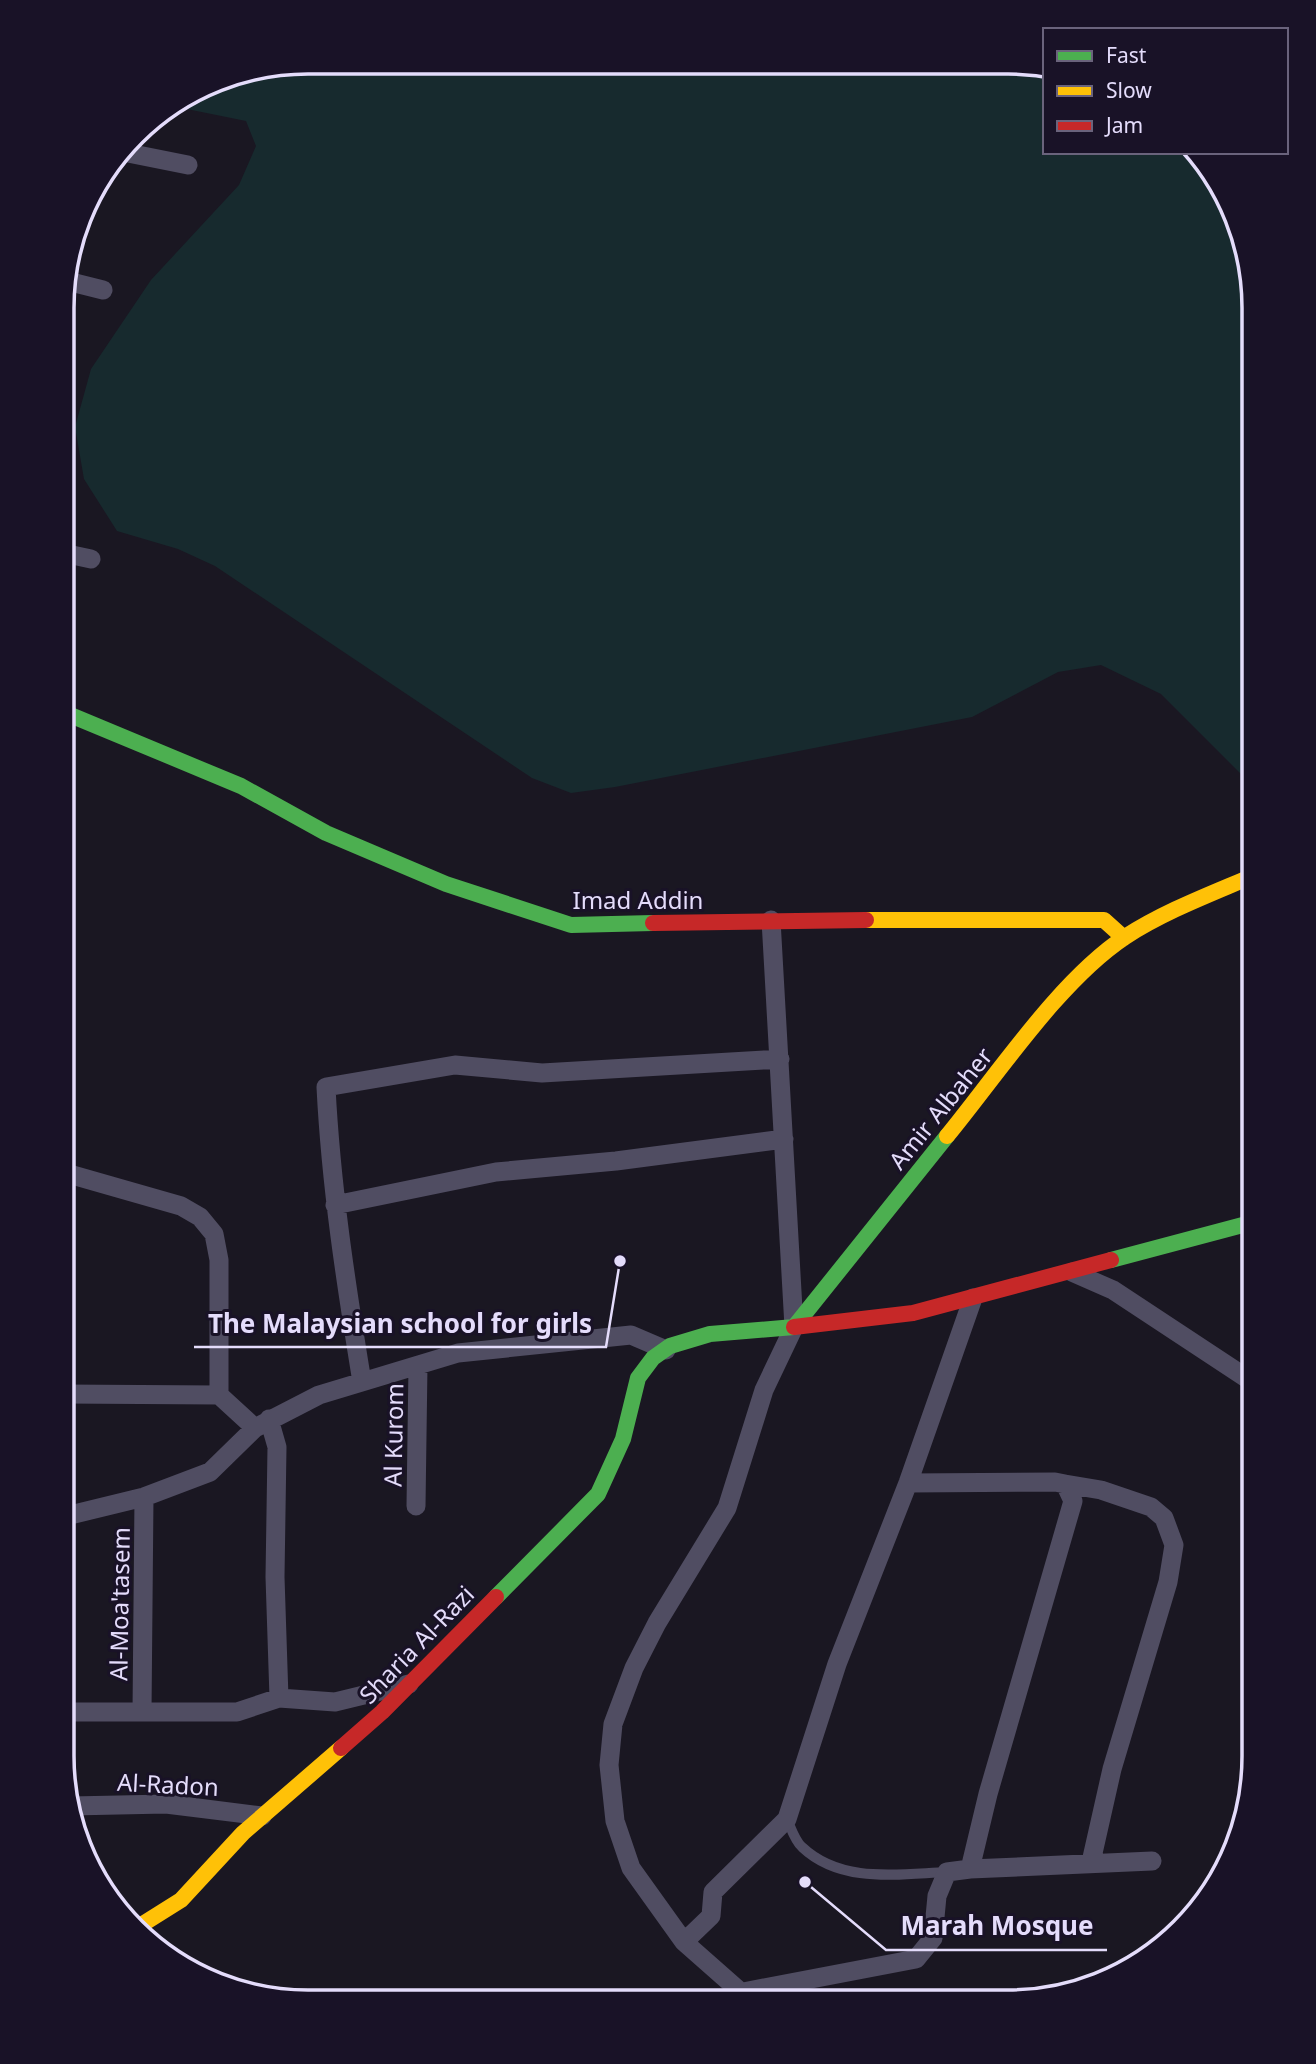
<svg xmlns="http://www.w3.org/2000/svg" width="1316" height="2064" viewBox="0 0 1316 2064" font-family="'Noto Sans',sans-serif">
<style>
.green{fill:#172a2e}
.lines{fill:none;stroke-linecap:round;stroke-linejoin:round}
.lane{stroke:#504d62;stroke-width:10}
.street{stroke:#504d62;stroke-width:19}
.fast{stroke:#4caf50;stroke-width:16}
.slow{stroke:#ffc107;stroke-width:16}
.jam{stroke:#c62828;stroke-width:16}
.labels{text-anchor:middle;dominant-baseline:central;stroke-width:6;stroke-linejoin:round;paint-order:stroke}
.street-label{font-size:24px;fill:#e4dcfb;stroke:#191227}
.rim{fill:none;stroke:#e4dcfb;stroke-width:3.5}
.leader{fill:none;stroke:#e4dcfb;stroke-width:2.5}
.callout-dot{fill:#e4dcfb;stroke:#191227;stroke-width:2.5}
.callout-label{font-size:26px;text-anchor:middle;font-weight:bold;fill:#e4dcfb;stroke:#191227;stroke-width:6;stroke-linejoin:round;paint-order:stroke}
</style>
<rect width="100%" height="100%" fill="#1a1722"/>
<!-- green -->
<path class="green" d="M307,61L1041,63L1045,65V152H1189L1236,214L1255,307V788L1161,694L1101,665L1058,672L972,717L615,787L571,793L532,778L215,566L178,549L117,531L84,479L75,427L91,369L151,280L239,185L256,146L246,121L172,106L214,80Z"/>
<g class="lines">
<!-- lane -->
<path class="lane" d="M787,1819C791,1828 795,1841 802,1847C841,1884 898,1874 947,1872"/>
<!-- street -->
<path class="street" d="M123,152L188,165
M63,280L103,290
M63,553L91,559
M62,1172L181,1206L200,1217L214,1234L219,1260V1395
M335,1205L496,1172L616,1161L784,1139
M1072,1272L1113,1290L1254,1383
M362,1382C346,1284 331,1187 326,1087L455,1065L542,1073L780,1059
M62,1394L219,1395L255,1428
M269,1419L277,1447L275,1577L279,1698
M1065,1484L1101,1490L1151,1507L1164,1518L1174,1545L1168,1582L1112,1769L1091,1862
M416,1506L418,1365
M62,1517L144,1497L210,1472L255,1428L319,1395L458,1353L631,1335L666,1350
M61,1712H237L279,1698L335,1702L409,1684
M142,1712L144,1497
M71,1806L166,1804L262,1816
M970,1869L1152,1861
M684,1942L711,1916L713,1892L787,1819L837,1664L908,1483L973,1298
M743,1992L916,1959L933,1938L937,1896L947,1872L970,1869L988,1794L1073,1501L1065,1484L1055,1482L908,1483
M752,2002L684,1942L631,1868L615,1821L609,1765L613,1724L634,1668L657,1623L727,1508L764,1390L794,1327L771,920"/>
<!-- fast -->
<path class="fast" d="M63,712L241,786L326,833L446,884L571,925L653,923
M1111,1260L1254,1222
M496,1597L598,1494L623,1439L638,1378L653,1358L670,1346L710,1334L794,1327L947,1136"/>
<!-- slow -->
<path class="slow" d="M866,920H1104L1124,938
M947,1136C998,1074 1059,981 1125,937C1165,911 1211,894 1255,875
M138,1927L181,1900L243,1833L341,1748"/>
<!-- jam -->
<path class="jam" d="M653,923L866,920
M794,1327L913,1313L1111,1260
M341,1748L382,1712L496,1597"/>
</g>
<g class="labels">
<!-- street labels -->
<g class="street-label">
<text x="638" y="899">Imad Addin</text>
<text transform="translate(940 1108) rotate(-51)">Amir Albaher</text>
<text transform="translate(393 1435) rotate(-89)">Al Kurom</text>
<text transform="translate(119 1604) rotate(-89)">Al-Moa'tasem</text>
<text transform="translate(416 1644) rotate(-46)">Sharia Al-Razi</text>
<text transform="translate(168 1784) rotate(3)">Al-Radon</text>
</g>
</g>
<!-- crop -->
<path d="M0 0H1316V2064H0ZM308 74H1008A234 234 0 0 1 1242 308V1756A234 234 0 0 1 1008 1990H308A234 234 0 0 1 74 1756V308A234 234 0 0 1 308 74Z" fill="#191227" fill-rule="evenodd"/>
<path class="rim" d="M308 74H1008A234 234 0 0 1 1242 308V1756A234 234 0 0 1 1008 1990H308A234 234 0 0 1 74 1756V308A234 234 0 0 1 308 74Z"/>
<!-- callouts -->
<path class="leader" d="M620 1261L606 1347H194M805 1882L886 1950H1107"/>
<g class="callout-dot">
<circle cx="620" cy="1261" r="7"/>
<circle cx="805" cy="1882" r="7"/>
</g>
<g class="callout-label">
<text x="400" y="1333">The Malaysian school for girls</text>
<text x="997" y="1935">Marah Mosque</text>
</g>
<!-- legend -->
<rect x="1043" y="28" width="245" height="126" fill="#191227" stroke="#6a637c" stroke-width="2"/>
<rect x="1057" y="51" width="35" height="10" fill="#4caf50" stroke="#6a637c" stroke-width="2"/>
<text x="1106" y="63" font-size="21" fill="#e4dcfb">Fast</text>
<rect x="1057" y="86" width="35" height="10" fill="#ffc107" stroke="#6a637c" stroke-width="2"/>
<text x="1106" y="98" font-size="21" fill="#e4dcfb">Slow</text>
<rect x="1057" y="121" width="35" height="10" fill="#c62828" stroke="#6a637c" stroke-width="2"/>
<text x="1106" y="133" font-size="21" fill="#e4dcfb">Jam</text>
</svg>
